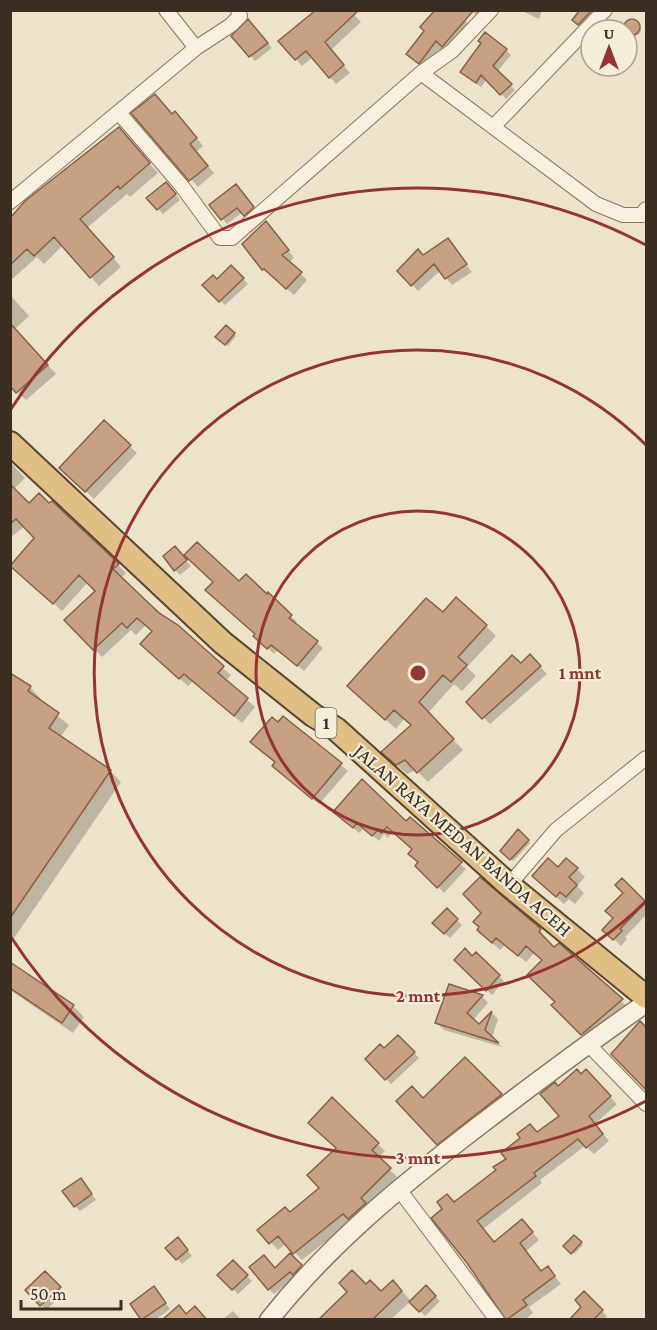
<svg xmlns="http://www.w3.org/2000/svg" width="657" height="1330" viewBox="0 0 657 1330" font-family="'Crimson Pro',serif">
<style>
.shadow{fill:#0003}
.building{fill:#c8a183;stroke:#876147;stroke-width:1.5}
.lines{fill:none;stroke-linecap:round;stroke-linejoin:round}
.minor-casing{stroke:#897660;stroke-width:16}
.tertiary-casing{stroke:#897660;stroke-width:21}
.trunk-casing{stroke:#574533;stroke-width:26}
.minor{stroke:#f8f0de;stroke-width:14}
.tertiary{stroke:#f8f0de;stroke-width:18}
.trunk{stroke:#e0be84;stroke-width:22}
.ring{fill:none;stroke:#943433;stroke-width:3}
.labels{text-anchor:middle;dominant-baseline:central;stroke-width:4.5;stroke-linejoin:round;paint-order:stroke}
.shield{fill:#f4edda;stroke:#726759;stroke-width:1.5}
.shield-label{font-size:18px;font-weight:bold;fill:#3a2e22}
.street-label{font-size:20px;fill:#3a2e22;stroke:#f4edda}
.centre{fill:#943433;stroke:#f4edda;stroke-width:3}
.ring-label{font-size:18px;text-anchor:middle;font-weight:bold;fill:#943433;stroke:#f4edda;stroke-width:4.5;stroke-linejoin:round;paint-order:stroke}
</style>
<rect width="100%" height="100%" fill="#ede3cb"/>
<!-- shadow -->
<path class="shadow" d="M312,10H350L361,22L331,50L350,73L336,84L313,57L302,66L296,59L315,13Z
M454,10L473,28L450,53L444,47L427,70L408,54Z
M471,10H482L477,16Z
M520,10H542L539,19Z
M582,10H596L581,26L574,20Z
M627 29a7 7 0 1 1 14 0a7 7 0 1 1-14 0Z
M253,26L272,48L255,61L233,36Z
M483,43L506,50L511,55L497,72L515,90L506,99L487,79L481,87L467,77Z
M133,113L172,115L182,120L203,146L196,152L214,173L198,187Z
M128,138L158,173L130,197L127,194L87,228L121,267L99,286L63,245L44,264L37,257L10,281V218Z
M171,189L180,200L163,214L158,209Z
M241,191L258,213L250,220L243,212L227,224L211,205Z
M273,230L294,258L289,262L307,280L294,295L263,269Z
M448,240L472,272L452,285L440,271L418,291L399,271Z
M231,267L248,284L225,305L204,285L217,280Z
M10,295L29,316L15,329L56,374L26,400L10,384Z
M226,327L236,336L228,346L217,337Z
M104,422L137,453L94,499L61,468Z
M10,462L25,478L14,489L29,505L118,565L126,573L121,578L231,675L226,681L255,707L242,723L193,681L188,686L150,652L153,632L146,625L136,635L131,630L102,657L67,620L97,591L88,582L62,611L11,564L36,538L25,526L10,538Z
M180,553L191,566L180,575L175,570Z
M239,583L268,595L297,622L295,624L323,648L304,671L278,650L274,654L261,642Z
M443,614L486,626L496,636L467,667L476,676L462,691L454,684L428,713L463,750L428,782L416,770L407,774L393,762L412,726L404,719L396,729L359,696Z
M530,656L547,674L490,724L468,702Z
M10,674L30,687L40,698L38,700L69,725L60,737L110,771L121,782L10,944Z
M283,718L348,771L319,804L281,772L277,763L278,724Z
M341,817L406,823L466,869L444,893L417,866L419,862L414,849L393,831L388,838L384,834L379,841L364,828L359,833Z
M518,831L530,843L513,861L502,851Z
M558,869H577L585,877L577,886L584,893L575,904L569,899L564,904L542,884Z
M622,880L646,903V915L625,937L627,939L621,946L604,930L615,919L625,893Z
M448,912L462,925L450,938L435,923Z
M540,930L555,949L559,945L629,1008L590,1042L554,1005L557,1002L544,960L535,952L526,962L505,945L500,950L487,938Z
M476,954L504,981L492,995L456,960L472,958Z
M10,963L73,1006L84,1017L73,1033L10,990Z
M482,996L488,1003L473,1020L479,1026L492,1013L498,1019L492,1038L502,1047L444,1030L437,1023Z
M640,1024L646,1029V1090L613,1054Z
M398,1037L419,1058L391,1084L367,1059L384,1050Z
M465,1060L509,1103L445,1151L438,1144L423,1099Z
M581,1076L593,1078L617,1104L595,1124L609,1141L594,1154L585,1146L540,1180L542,1183L483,1229L495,1243L529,1228L539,1240L526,1251L542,1272L548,1268L561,1284L529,1307L533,1313L525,1320H507L454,1203L561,1116L559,1087Z
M332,1100L385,1151L378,1158L397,1177L352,1221L302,1260L286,1243L278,1250L260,1230L290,1214L321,1188L338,1148Z
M85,1185L96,1200L80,1211L75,1206Z
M574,1237L583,1245L574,1254L565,1246Z
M183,1244L192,1256L182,1264L167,1248Z
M290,1255L306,1271L274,1294L269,1289L275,1270Z
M233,1262L252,1281L238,1294L219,1275Z
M45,1273L64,1293L46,1310L27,1290Z
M393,1282L411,1301L390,1320H320L366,1286L381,1293Z
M426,1288L440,1301L425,1316L411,1302Z
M158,1293L170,1309L155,1320H143L132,1304Z
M584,1293L607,1316L603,1320H571L583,1307Z
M233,1311L241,1320H222Z"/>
<!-- building -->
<path class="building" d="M316,10H359L325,42L344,65L329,78L306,51L295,60L278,41Z
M435,10H474L442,47L436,41L419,64L406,54L424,31L420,27Z
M580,10H592L578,25L572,20Z
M248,19L268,43L249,57L231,36Z
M624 27a8 8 0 1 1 16 0a8 8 0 1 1-16 0Z
M485,32L507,49L493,66L512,84L500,95L481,75L476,83L460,72L481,43L478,41Z
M155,94L172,114L175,111L197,138L190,144L208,166L189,181L131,113Z
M119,127L150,163L120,189L118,186L80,219L114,257L90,278L54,237L34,256L27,249L10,265V218L25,201Z
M166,182L176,194L157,210L146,198Z
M236,184L254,207L244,216L237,208L221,220L209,205Z
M266,221L289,250L282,255L302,272L286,289L264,269L262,270L242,244Z
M448,238L467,264L445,279L434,264L411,286L397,271L418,249L423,255Z
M231,265L244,278L219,302L202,285L213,275L217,279Z
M10,323L48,365L16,393L10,386Z
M226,325L235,333L225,345L215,337Z
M104,420L131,445L85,492L59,468Z
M10,484L29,503L39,493L49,503L52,501L119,564L113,569L159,613L178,625L224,666L218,673L248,698L234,716L184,674L179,679L140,644L152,631L137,618L127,628L122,623L93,650L64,620L95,591L79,575L53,604L10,566L34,538L16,519L10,524Z
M197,542L239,581L246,574L267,594L268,592L292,615L289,618L318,641L297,666L271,645L267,649L253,636L255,634L205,590L213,582L184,555Z
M175,546L187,560L174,571L163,556Z
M456,597L487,625L458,657L467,665L451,682L443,675L419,702L454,739L417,773L405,760L396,765L381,752L411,725L394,710L385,720L347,686L426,598L443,612Z
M530,654L541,666L482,719L466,702L512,655L521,663Z
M10,673L31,686L28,691L59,713L49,728L111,770L10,918Z
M283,716L342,763L312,799L272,766L275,762L250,742L272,717L278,722Z
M362,779L406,821L410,817L462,862L437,888L415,866L418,862L408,854L412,849L387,827L381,833L378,830L372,836L357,823L353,828L333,812Z
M518,829L529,840L510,860L500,851Z
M548,858L558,867L566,858L578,868L569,877L577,885L566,897L560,892L556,897L532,876Z
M480,877L541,929L539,932L554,947L559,943L623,999L581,1035L551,1005L555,1002L527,975L542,960L526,946L518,956L496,938L492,943L477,930L479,927L473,922L481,913L463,894Z
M622,878L646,902L620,929L622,931L613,940L602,930L613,918L605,911L623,893L615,885Z
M447,908L458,919L444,934L432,923Z
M465,948L472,956L476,952L500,975L486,991L454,960Z
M10,962L74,1005L62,1023L10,988Z
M449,984L483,995L467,1013L479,1024L492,1011L485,1030L499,1043L435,1023Z
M640,1021L646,1027V1090L611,1054Z
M398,1035L415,1052L385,1080L365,1059L380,1044L384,1048Z
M465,1057L502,1094L437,1145L396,1101L412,1086L423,1098Z
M577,1069L581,1074L586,1069L611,1096L589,1116L603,1134L586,1148L578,1139L534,1173L536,1176L477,1221L494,1242L522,1219L533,1232L520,1243L541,1271L548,1266L555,1276L523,1300L527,1305L506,1320L467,1263L431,1218L442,1209L437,1202L447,1194L454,1202L496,1170L493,1167L506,1159L501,1153L520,1138L517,1134L530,1124L537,1132L559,1116L540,1094L555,1082L558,1086Z
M332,1097L379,1143L372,1150L391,1168L361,1198L366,1203L348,1219L343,1214L293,1254L278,1236L269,1244L257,1230L285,1207L290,1212L319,1188L307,1175L336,1148L308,1123Z
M81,1178L92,1194L74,1207L62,1191Z
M574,1235L582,1242L571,1254L563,1246Z
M178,1237L188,1250L176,1260L165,1248Z
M290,1253L302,1265L293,1275L290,1272L268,1290L249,1267L264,1255L275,1268Z
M233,1260L248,1275L232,1290L217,1275Z
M352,1270L366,1284L370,1280L381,1291L393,1280L402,1291L372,1320H318L347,1292L339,1283Z
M45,1271L61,1287L40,1306L25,1290Z
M426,1285L436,1296L419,1312L409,1302Z
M154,1286L166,1303L141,1320L130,1304Z
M584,1291L603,1310L593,1320H569L581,1307L575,1300Z
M179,1305L186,1314L195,1306L207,1320H162Z"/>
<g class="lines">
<!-- minor casing -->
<g class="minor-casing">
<path id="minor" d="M166,10L196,48
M421,73L596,204L623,215H642L646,209
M120,114L181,185L220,238H232L421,73L452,51L491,10
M493,127L605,10
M10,202L196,48L231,25L240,16L238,10
M509,885L556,830L646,758
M588,1044L646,1104
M398,1188L497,1320"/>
</g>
<!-- tertiary casing -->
<g class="tertiary-casing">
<path id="tertiary" d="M269,1320C330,1243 403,1184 480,1125C535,1083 590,1042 646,1003"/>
</g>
<!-- trunk casing -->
<g class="trunk-casing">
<path id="trunk" d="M10,443L223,643L313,715L336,729L509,885L646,997"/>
</g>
<!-- minor -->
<use href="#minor" class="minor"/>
<!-- tertiary -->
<use href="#tertiary" class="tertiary"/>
<!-- trunk -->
<use href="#trunk" class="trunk"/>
</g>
<!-- distance rings -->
<g class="ring">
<circle cx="418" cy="673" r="162"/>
<path d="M646 901A323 323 0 1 1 646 445"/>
<path d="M646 1101A485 485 0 0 1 11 937M11 409A485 485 0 0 1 646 245"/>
</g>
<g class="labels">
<!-- shield labels -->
<rect class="shield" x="315.5" y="708" width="21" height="30" rx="4.5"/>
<g class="shield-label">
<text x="326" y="723">1</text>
</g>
<!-- street labels -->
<g class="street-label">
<text transform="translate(463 840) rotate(41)">JALAN RAYA MEDAN BANDA ACEH</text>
</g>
</g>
<circle cx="418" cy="673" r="9" class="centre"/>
<g class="ring-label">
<text x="580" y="679">1 mnt</text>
<text x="418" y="1002">2 mnt</text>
<text x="418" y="1164">3 mnt</text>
</g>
<!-- border -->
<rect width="657" height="1330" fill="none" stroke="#3a2e22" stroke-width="24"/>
<!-- north arrow -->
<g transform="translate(609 48)"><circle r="28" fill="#f4edda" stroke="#aaa190" stroke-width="1.5"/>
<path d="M0-4.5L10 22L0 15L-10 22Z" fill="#943433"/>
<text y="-9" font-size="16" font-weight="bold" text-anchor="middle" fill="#3a2e22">U</text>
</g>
<!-- scale -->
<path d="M21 1300v9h100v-9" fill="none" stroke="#3a2e22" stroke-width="3"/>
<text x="30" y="1300" font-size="18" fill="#3a2e22" stroke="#f4edda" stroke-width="4.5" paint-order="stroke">50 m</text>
</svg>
